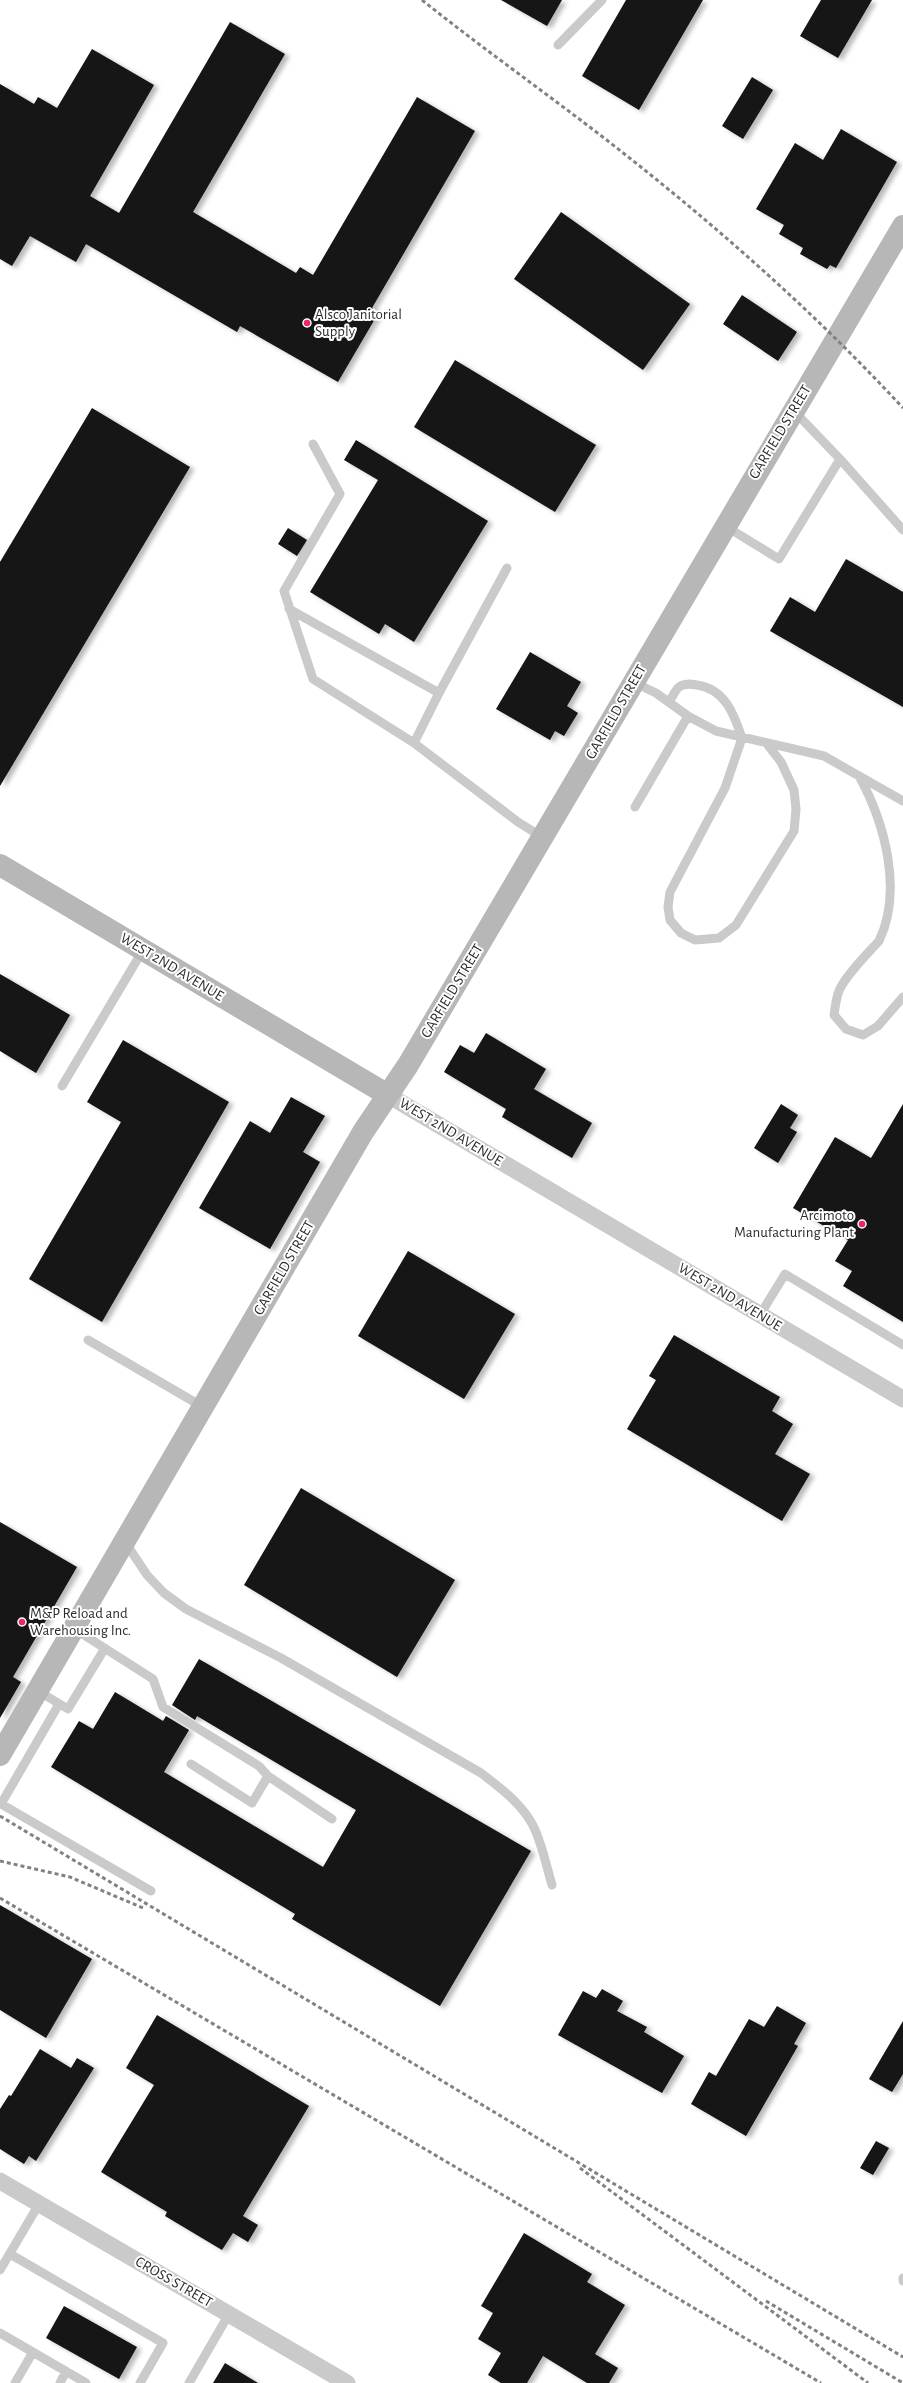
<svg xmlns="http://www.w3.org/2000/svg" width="903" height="2383" viewBox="0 0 903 2383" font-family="'Alegreya Sans',sans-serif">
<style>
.building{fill:#141414;filter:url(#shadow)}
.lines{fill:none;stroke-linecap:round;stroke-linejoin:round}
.lane{stroke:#cacaca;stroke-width:9}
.street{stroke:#cacaca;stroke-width:17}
.secondary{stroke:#b7b7b7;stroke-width:22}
.rail{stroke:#828282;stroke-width:3;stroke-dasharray:4 3;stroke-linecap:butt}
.poi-dot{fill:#ec2766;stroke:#fff;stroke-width:1.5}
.labels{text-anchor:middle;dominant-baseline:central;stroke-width:4;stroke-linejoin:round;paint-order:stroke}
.poi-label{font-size:15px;fill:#2d2d2d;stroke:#fff;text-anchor:start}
.street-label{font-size:15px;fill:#2d2d2d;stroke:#fff}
</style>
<defs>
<filter id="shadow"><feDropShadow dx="4.5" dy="2.5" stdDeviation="2" flood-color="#0004"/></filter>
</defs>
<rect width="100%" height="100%" fill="#fff"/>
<!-- building -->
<path class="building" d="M501,0H562L547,26Z
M626,0H703L639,110L582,76Z
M821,0H872L838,58L800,36Z
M230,22L285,54L193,212L296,273L300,267L313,275L417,97L475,131L372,308L379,312L338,382L240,326L237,332L86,244L76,262L30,236L12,266L0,259V84L34,104L38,97L57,108L92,49L154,85L90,196L119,213Z
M752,77L773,90L743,139L722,126Z
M841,129L897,162L836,268L830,265L827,269L800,254L803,248L779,234L784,225L756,209L795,143L823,160Z
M561,212L690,304L643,370L514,279Z
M742,295L797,332L778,361L723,324Z
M455,360L596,445L555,512L414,427Z
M92,408L190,467L0,786V562Z
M356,440L488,521L414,642L385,624L379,634L310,592L378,480L344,460Z
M288,528L307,540L297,556L278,544Z
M846,559L903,592V707L770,631L790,597L815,612Z
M530,652L581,682L567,706L578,713L564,736L555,731L550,740L496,709Z
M0,974L70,1015L36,1073L0,1051Z
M486,1033L546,1069L534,1089L592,1123L572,1158L502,1117L506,1109L444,1072L460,1045L474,1053Z
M123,1040L229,1102L102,1322L29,1279L121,1122L87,1102Z
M291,1097L325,1116L303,1152L320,1162L270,1249L199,1208L250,1121L270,1133Z
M781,1104L798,1115L790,1128L797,1132L778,1163L754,1148Z
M903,1104V1322L843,1286L852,1271L835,1261L848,1240L793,1208L835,1137L871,1158Z
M408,1251L515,1314L464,1399L358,1336Z
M674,1335L780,1397L772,1411L793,1424L775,1454L810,1474L782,1521L627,1429L656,1380L649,1376Z
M301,1488L455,1580L397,1677L244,1585Z
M0,1522L77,1567L13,1677L21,1682L0,1718Z
M199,1659L531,1851L440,2006L292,1919L295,1914L51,1767L79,1721L93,1729L115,1692L163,1721L166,1716L189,1730L164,1772L323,1867L356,1810L197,1716L195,1720L172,1705Z
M0,1905L92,1959L46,2038L0,2010Z
M602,1989L623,2001L617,2011L647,2027L644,2032L684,2056L662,2093L558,2035L583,1991L596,1998Z
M777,2006L806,2023L794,2044L798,2046L746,2136L691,2104L709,2072L716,2076L749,2019L764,2027Z
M157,2015L309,2106L243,2216L258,2225L248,2242L233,2233L222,2250L165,2216L167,2212L101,2172L154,2085L126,2068Z
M903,2021V2074L892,2092L869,2079Z
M40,2049L71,2068L77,2058L94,2068L36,2161L29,2156L24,2164L0,2149V2109L9,2095L11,2096Z
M876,2141L889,2148L873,2175L860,2168Z
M524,2233L592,2274L587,2282L625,2305L595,2354L618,2368L609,2383H587L543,2356L527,2383H501L488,2375L501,2353L478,2339L493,2313L481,2306Z
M64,2306L137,2347L119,2379L46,2338Z
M225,2363L258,2383H213Z"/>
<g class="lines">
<!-- lane -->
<path class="lane" d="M558,45L602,0
M794,411L840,459
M313,444L340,494L284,591L313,679L414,743L518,822L542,837
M725,526L779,559L840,459L903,530
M289,609L439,693L414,743
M633,682L656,693L688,716L716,731L824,756L903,801
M439,693L507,568
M669,702C672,698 675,690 679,687C684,683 691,684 697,685C725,689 734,714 742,738L725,788L670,892L668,907L670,920L681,933L695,940L719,938L736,925L794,831L796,809L794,790L781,762L767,744
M859,776C885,823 903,891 879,941C869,952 841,980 838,994C836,1000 835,1008 834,1015L846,1029L863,1035L878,1026L903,997
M635,807L688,716
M62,1086L143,950
M760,1315L785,1274L903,1345
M88,1340L203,1407
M125,1542L147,1575L164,1593L186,1609L281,1658L481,1773C502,1789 526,1807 536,1832C543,1849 547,1868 552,1885
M73,1628L153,1679L163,1707L259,1766L268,1776L332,1819
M38,1691L68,1709L105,1648
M59,1704L1,1804L151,1891
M191,1764L252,1803L268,1776
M10,2254L163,2343L140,2383
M0,2270L39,2204
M903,2278V2281
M0,2333L86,2383
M15,2383L33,2352
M60,2383L66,2371
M189,2383L229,2314"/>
<!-- street -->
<path class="street" d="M388,1095L903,1399
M0,2181L347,2383"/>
<!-- secondary -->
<path class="secondary" d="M0,865L388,1095
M0,1755L363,1132L408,1065L903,226"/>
<!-- rail -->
<path class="rail" d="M422,0C487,52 556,100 622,152C721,230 817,315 903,408
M0,1816L903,2357
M0,1861L70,1877L143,1908
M0,1898L821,2383
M580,2168L868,2383
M766,2301L903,2383"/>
</g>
<!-- markers -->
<g class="poi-dot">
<circle cx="307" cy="323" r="4"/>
<circle cx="862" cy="1224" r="4"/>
<circle cx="22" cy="1622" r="4"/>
</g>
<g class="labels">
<!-- poi labels -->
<g class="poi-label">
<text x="315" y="314">Alsco Janitorial<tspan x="315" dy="17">Supply</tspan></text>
<text x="854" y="1215" text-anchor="end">Arcimoto<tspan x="854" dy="17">Manufacturing Plant</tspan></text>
<text x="30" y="1613">M&amp;P Reload and<tspan x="30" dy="17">Warehousing Inc.</tspan></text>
</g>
<!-- street labels -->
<g class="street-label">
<text transform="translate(780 432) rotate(-59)">GARFIELD STREET</text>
<text transform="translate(616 712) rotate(-60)">GARFIELD STREET</text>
<text transform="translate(172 967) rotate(31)">WEST 2ND AVENUE</text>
<text transform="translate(452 991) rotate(-59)">GARFIELD STREET</text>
<text transform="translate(451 1132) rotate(31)">WEST 2ND AVENUE</text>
<text transform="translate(284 1268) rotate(-60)">GARFIELD STREET</text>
<text transform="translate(730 1297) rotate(31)">WEST 2ND AVENUE</text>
<text transform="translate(174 2282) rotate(30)">CROSS STREET</text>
</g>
</g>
</svg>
